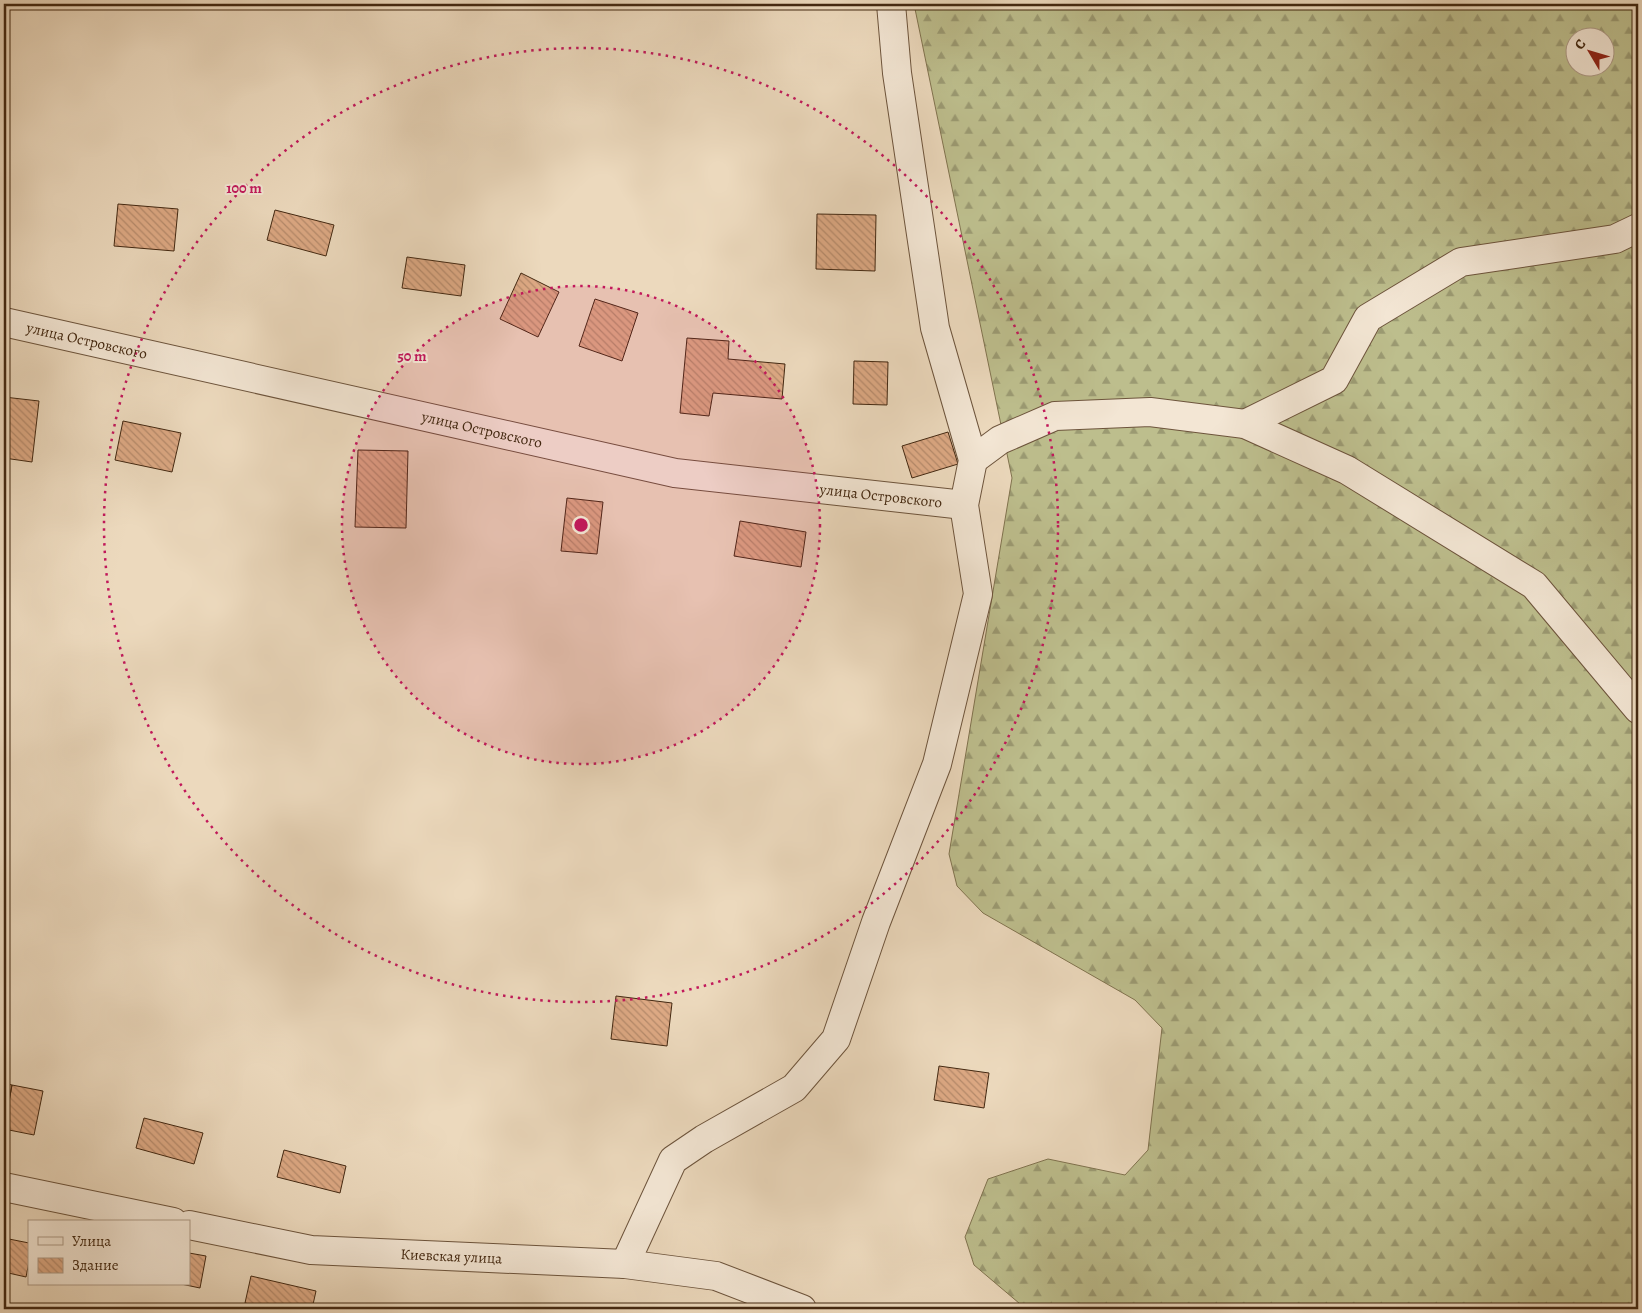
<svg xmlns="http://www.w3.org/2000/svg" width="1642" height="1313" viewBox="0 0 1642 1313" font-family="Alegreya,serif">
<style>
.forest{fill:url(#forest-firs);stroke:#80734f;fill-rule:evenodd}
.building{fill:url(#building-back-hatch);stroke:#432811}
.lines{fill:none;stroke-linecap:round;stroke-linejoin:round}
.minor-casing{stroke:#6d543c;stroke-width:30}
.minor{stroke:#f3e6d4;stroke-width:28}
.ring{fill:none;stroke:#c2185b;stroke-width:2.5;stroke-dasharray:2.5 5}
.labels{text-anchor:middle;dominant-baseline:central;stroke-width:4;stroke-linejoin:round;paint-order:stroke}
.street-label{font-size:15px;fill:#432811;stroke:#f3e6d4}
.centre{fill:#c2185b;stroke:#f3e6d4;stroke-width:2.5}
.ring-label{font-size:15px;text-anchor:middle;font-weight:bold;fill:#c2185b;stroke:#f3e6d4;stroke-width:4;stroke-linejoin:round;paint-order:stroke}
</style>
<defs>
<pattern id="forest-firs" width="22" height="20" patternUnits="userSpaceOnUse" patternTransform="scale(1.25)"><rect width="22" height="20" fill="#bdbe8d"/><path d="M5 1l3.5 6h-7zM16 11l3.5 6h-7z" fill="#9b9a72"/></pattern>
<pattern id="building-back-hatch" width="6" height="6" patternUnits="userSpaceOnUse" patternTransform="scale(1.25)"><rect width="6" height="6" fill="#dda984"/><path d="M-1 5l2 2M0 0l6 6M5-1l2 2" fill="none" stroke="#b58a6b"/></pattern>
</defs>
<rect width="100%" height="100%" fill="#ecd9bd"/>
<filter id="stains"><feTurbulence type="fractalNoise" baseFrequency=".004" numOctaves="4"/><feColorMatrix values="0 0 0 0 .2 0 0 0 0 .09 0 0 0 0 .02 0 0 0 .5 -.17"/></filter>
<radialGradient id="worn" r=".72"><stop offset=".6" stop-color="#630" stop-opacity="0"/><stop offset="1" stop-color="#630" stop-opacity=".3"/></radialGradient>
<!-- forest -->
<path class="forest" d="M914,4H1638V1309H1026L974,1265L965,1237L988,1179L1048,1159L1125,1175L1148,1150L1162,1028L1135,1000L983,913L957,886L949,854L1012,478ZM1574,38H1604V68H1574Z"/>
<!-- building -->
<path class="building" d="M118,204L178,209L174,251L114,246Z
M275,210L334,225L326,256L267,240Z
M817,214L876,215L875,271L816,269Z
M407,257L465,265L461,296L402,288Z
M521,273L559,292L538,337L500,319Z
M595,299L638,313L622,361L579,346Z
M687,338L729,341L728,359L785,364L782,399L713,393L709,416L680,413Z
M854,361L888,362L887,405L853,404Z
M4,397L39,401L32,462L4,458Z
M123,421L181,433L172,472L115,460Z
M948,432L958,464L912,478L902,446Z
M358,450L408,451L406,528L355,527Z
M567,498L603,502L597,554L561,551Z
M740,521L806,532L801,567L734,556Z
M616,996L672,1003L667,1046L611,1039Z
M939,1066L989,1073L984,1108L934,1100Z
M4,1083L12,1085L4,1128Z
M12,1085L43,1091L34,1135L4,1129Z
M144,1118L203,1133L194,1164L136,1148Z
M284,1150L346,1166L340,1193L277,1177Z
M4,1238L29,1243V1262L26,1277L4,1272Z
M189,1253L206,1256L200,1288L181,1284H189Z
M251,1276L316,1291L312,1309H273L245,1303Z"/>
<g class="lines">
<!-- minor casing -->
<g class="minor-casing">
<g id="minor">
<path id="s1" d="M4,322L675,473L964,505"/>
<path d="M1245,424L1334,380L1368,318L1461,262L1615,239L1638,228"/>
<path d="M973,460L1000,440L1055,416L1150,412L1245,424L1347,470L1534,585L1638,709"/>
<path d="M4,1187L173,1222"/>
<path id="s2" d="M189,1225L311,1250L625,1264L716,1276L802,1309"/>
<path d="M625,1264L673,1160L704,1139L794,1088L836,1039L876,922L937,764L978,594L964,505L973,460L935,328L897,73L891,4"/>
</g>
</g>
<!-- minor -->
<use href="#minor" class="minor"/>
</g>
<!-- distance rings -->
<circle cx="581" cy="525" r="239" fill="#c2185b" fill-opacity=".12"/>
<g class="ring">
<circle cx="581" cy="525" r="239"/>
<circle cx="581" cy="525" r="477"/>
</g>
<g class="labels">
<!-- street labels -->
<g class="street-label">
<text stroke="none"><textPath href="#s1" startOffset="85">улица Островского</textPath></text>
<text stroke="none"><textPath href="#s1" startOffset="490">улица Островского</textPath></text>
<text stroke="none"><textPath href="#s1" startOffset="895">улица Островского</textPath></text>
<text stroke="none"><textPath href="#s2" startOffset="265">Киевская улица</textPath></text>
</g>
</g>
<circle cx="581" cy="525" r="8" class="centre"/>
<g class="ring-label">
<text x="244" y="193">100 m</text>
<text x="412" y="361">50 m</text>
</g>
<!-- margin -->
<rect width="1642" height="1313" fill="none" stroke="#ecd9bd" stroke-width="20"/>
<rect x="5" y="5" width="1632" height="1303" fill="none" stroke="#432811" stroke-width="2.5"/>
<rect x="10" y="10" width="1622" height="1293" fill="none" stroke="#432811"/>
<!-- legend -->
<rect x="28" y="1220" width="162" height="65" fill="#f3e6d4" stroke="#ad9a86"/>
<rect x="38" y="1237" width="25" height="8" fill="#f3e6d4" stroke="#ad9a86"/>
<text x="72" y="1246" font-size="15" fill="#432811">Улица</text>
<rect x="38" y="1258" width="25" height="15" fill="url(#building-back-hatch)" stroke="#ad9a86"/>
<text x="72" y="1270" font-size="15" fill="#432811">Здание</text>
<!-- north arrow -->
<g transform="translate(1590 52) rotate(308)"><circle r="24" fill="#f3e6d4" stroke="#ad9a86"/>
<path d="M0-4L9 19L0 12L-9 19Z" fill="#8f2418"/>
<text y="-8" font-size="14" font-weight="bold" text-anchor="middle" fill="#432811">С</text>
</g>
<rect width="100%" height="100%" filter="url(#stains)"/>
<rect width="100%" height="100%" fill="url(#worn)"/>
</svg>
